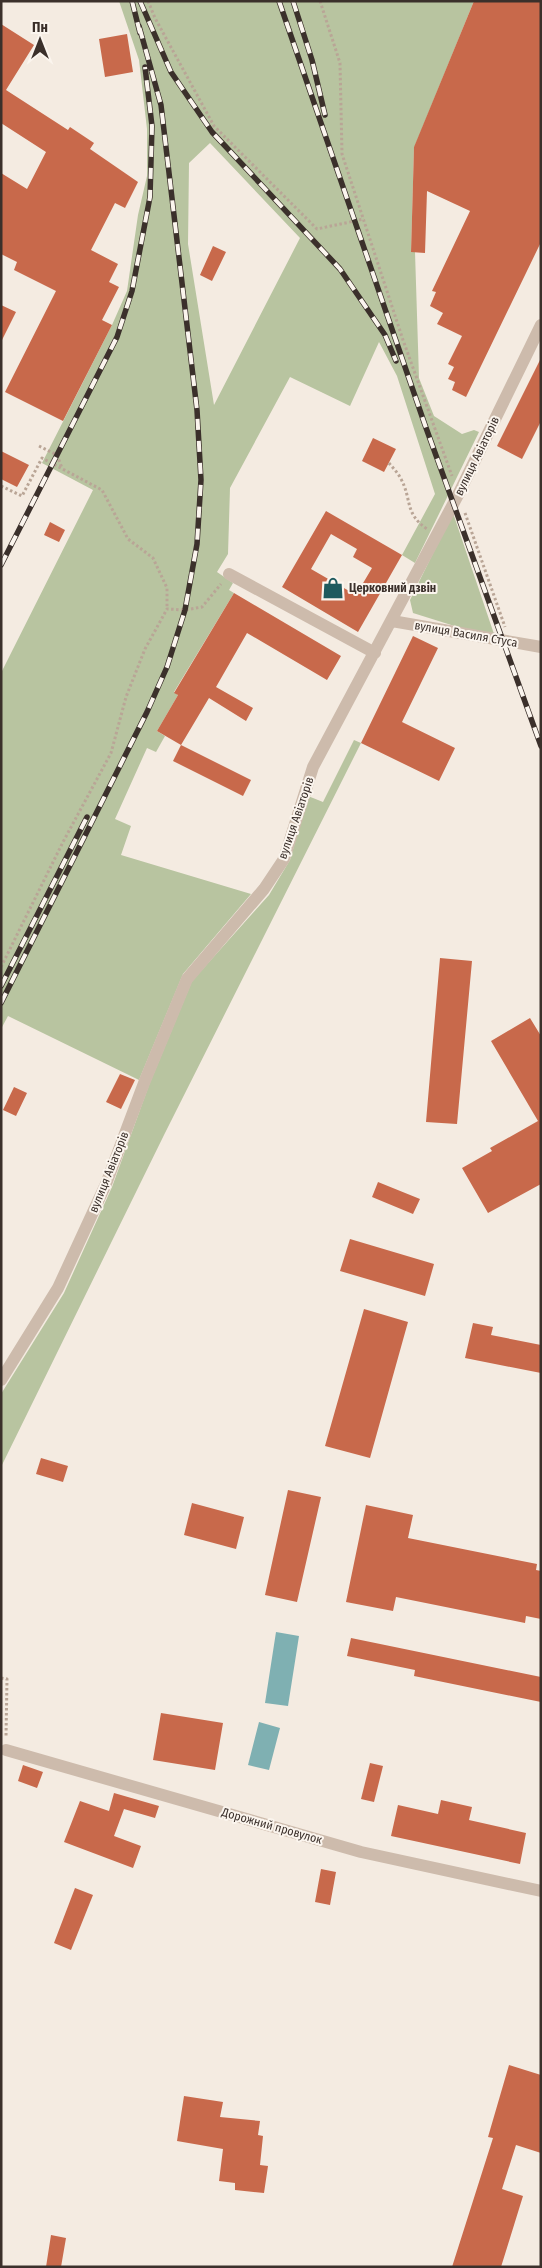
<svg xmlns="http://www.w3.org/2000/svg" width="542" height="2268" viewBox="0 0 542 2268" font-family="'Fira Sans Condensed',sans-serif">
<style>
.green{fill:#b8c4a0;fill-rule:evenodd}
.water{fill:#7fb0b2}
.building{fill:#c8694b;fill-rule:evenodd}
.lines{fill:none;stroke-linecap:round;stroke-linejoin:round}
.path{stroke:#b9a596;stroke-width:3;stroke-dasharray:2.5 2.5;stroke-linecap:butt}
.minor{stroke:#cdbbac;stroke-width:12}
.rail-casing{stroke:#3b302b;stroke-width:5.5}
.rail{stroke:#fbf5ee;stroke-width:4;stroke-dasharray:11;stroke-linecap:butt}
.labels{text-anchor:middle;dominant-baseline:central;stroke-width:4;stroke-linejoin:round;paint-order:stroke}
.street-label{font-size:12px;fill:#3b302b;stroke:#fbf5ee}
.poi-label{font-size:12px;font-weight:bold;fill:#3b302b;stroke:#fbf5ee;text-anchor:start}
</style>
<rect width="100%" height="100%" fill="#f4ebe1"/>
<!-- green -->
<path class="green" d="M119,1H474L414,148L411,252H415L419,378L434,416L462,434L474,430L479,432L415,563L402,555L435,494L397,376L379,342L350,406L290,377L230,488L228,554L217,572L233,583L229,590L234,593L174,692L178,695L157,731L165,736L156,752L147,748L115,819L131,826L121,855L251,894L183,974L139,1080L8,1016L1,1029V673L93,490L42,463L112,325L127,291L138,215L147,176V129L139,60ZM210,143L300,238L214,405L188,244L189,163Z
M453,513L494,634L464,629L413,613L410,600Z
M354,740L361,743L165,1133L1,1467V1394L64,1293L112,1187L149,1085L192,981L269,895L290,860L308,796L323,802Z"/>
<!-- water -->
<path class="water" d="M276,1632L299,1636L288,1706L265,1703Z
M259,1722L280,1728L269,1770L248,1765Z"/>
<!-- building -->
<path class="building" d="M474,1H541V242L466,397L452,390L455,382L448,379L454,367L448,364L462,336L437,324L443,313L430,306L436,292L432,291L470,211L427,191L425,253L411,252L414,147Z
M1,24L34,45L6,90L68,130L70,127L94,143L90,149L138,182L125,208L115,203L91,250L118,264L109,282L119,287L102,320L112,325L63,421L5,392L56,291L14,270L17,262L1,254V173L27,189L46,152L1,123Z
M127,34L133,72L105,77L99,39Z
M213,246L226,252L212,281L200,275Z
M1,305L16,312L1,342Z
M541,358V421L522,459L497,446Z
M373,438L396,449L384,472L362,461Z
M1,451L29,465L17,487L1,479Z
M326,511L402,555L358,632L282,587ZM331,534L357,549L353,557L372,568L356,595L311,569Z
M50,522L65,530L59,542L44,535Z
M234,593L341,656L327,680L247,633L216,687L253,708L246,721L209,698L181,745L157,731L178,695L174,693Z
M413,636L438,648L402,722L455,748L439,781L361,743Z
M181,745L251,780L243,796L173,761Z
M440,958L472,961L457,1124L426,1122Z
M530,1018L541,1036V1184L488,1213L462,1168L492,1151L490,1148L538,1121L491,1041Z
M120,1074L135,1080L121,1109L106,1102Z
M14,1087L27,1093L16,1116L3,1110Z
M378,1182L420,1199L413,1214L372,1197Z
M350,1239L434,1264L425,1296L340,1271Z
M364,1309L408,1322L370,1458L325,1446Z
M473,1323L493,1327L491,1335L541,1345V1373L465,1358Z
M41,1458L68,1466L63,1482L36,1474Z
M288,1490L321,1497L297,1602L265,1595Z
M192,1503L244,1517L236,1549L184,1535Z
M366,1505L413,1515L408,1538L537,1564L536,1570L541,1571V1619L526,1616L525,1623L396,1597L393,1611L346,1602Z
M351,1638L541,1677V1702L414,1676L415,1670L347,1656Z
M161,1713L223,1723L215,1770L153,1760Z
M370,1763L383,1766L374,1802L361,1799Z
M23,1765L43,1772L37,1788L18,1781Z
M114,1793L159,1806L155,1818L124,1809L114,1836L141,1846L133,1868L64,1842L80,1801L109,1811Z
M441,1800L472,1807L469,1820L526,1833L520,1864L391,1836L398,1805L438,1814Z
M321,1869L336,1872L330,1905L315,1902Z
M75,1888L93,1895L71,1950L54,1943Z
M509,2065L541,2075V2153L516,2145L502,2189L523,2196L501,2267H452L493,2138L488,2137Z
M184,2096L223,2102L220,2117L260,2121L258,2135L263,2136L260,2165L268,2166L264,2193L235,2190V2183L219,2181L223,2149L177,2141Z
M51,2235L66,2238L61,2267H46Z"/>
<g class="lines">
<!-- path -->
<path class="path" d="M148,1L155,18L214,126L317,229L364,219
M320,1L340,63L342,154L403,340L452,476
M39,446L57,455L62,468
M389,463C393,468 398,473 401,479C412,499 404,513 427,529
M1,486L22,496L42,458L102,490L128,539L153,558L167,588V609
M465,513L505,627
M1,967L63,842L111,753L126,697L145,649L167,609L185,610L202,607L221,584
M1,1678L7,1679L6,1737"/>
<!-- minor -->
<path class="minor" d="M229,574L375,653
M392,621L541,647
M1,1380L58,1288L106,1184L144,1083L187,979L264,889L284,859L313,767L458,495L541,325
M6,1750L361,1852L541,1891"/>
<!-- rail casing -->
<g class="rail-casing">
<path id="rail" d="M132,1L140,33
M140,1L171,72L212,132L340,269L385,335L396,361
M279,1L425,425L541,746
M293,1L312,60L325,115
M1,565L117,337L132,291L150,197L152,126L145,67
M1,986L87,817
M1,1003L147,712L167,667L185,610L197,544L201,480L197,410L161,105L139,26"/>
</g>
<!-- rail -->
<use href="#rail" class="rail"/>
</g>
<!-- icons -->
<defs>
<g id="shop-bare" transform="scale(1.725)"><path d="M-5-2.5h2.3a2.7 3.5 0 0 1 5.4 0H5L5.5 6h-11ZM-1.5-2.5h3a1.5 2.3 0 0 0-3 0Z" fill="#1f5a5e" stroke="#fbf5ee" stroke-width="2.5" paint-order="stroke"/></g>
</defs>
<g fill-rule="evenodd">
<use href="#shop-bare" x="333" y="588"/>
</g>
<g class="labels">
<!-- street labels -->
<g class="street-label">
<text transform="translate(477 456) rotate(-64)">вулиця Авіаторів</text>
<text transform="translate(466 634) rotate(10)">вулиця Василя Стуса</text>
<text transform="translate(296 818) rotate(-71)">вулиця Авіаторів</text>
<text transform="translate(109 1172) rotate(-68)">вулиця Авіаторів</text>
<text transform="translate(272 1826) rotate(16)">Дорожний провулок</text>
</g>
<!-- poi labels -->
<g class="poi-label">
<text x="349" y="588">Церковний дзвін</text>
</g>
</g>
<!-- border -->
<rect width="542" height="2268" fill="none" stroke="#3b302b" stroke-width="5"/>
<!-- north arrow -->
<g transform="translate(40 40)" stroke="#fbf5ee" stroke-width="4" paint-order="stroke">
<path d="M0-4L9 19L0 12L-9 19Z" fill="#3b302b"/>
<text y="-8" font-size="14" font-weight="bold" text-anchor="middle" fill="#3b302b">Пн</text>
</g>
</svg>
